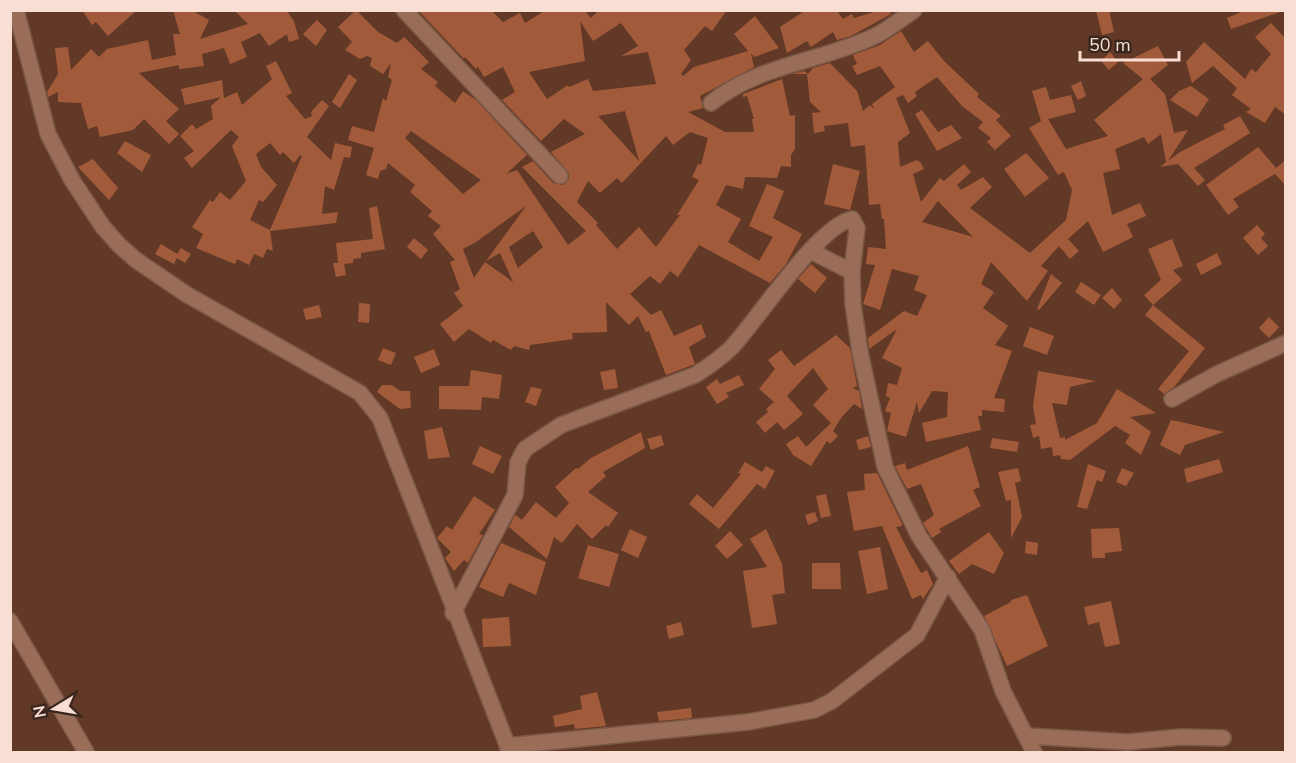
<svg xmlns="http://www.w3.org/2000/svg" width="1296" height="763" font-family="'Nunito Sans',sans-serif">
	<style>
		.building { fill: #a25b3a; fill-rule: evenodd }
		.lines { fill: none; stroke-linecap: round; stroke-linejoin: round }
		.minor-casing { stroke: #7b5848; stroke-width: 18 }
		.minor { stroke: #9a6d59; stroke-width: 15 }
	</style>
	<rect width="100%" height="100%" fill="#623926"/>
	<!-- building -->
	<path class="building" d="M82 10H137L108 36 96 22 92 25Z
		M173 10H191L209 20 200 39 248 24 234 10H286L294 21 299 39 289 42 287 34 269 46 260 33 241 42 247 57 230 64 224 48 202 54 204 66 179 69V65L139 73 179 109 166 121 179 134 169 144 144 119 133 130 100 137 97 126 88 129 81 103 58 102V92L48 97 47 92 58 74 55 48 68 47 71 70 91 49 99 57 107 49 148 40 152 60 176 55 173 34H180Z
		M356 10 378 32 397 43 404 37 429 62 421 69 438 82 435 86 455 103 463 91 476 100 527 155 506 174 517 170 568 245 586 231 522 167 533 161 553 183 563 185 569 179V173L551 152 585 134 564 119 541 141 502 100 515 92 503 67 484 77 478 67 476 69 465 57 464 59 418 10H491L503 22 520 13 525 23 546 10H584L591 18 599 10H727L712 31 705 26 684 50 691 60 681 74 683 76 694 67 748 51 734 34 755 16 779 48 754 57 751 53 754 67 700 96 703 108 688 112 725 132H754L752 119H754L747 96 743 97V94L782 79 790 116 795 115V149L791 155V167L781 166 777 178 745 177 743 189 726 185 716 205 741 219 728 242 759 261 773 237 749 226 767 184 784 191 773 218 802 234 786 264 770 283 699 245 678 277 670 271 660 284 650 276 630 294 651 315 661 310 674 336 701 324 706 337 689 347 695 364 666 375 649 331 646 332 638 316 629 325 606 302 607 332 572 333 573 339 530 345 529 350 514 346 511 350 493 340 491 343 469 329 454 342 440 324 463 306 454 293 460 289 450 262 455 260 433 234 441 226 428 216 432 211 410 192 415 185 388 163 386 169 380 171 378 179 366 175 374 148 348 140 352 126 374 132 383 98 386 101 392 80 388 77 391 63 383 74 370 66 372 58 367 56 360 59 345 50 352 42 338 27ZM580 21 593 41 621 23 638 46 621 56 648 52 656 84 593 91 588 79 569 87 568 85 547 99 529 72 585 61ZM625 111 639 161 598 116ZM411 131 481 180 463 194 405 138ZM690 132 708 138 701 165 698 164 692 177 699 180 677 215H680L656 247 639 227 617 249 596 225 598 223 577 202 588 181 600 193 617 178 622 183 666 136 673 145ZM526 206 486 261 500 253 513 282 485 262 474 278 463 249 476 242ZM533 231 543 247 518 268 509 247Z
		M806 10H836L843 19 852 14 854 18 881 10H889L891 14 851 36 837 40 833 32 811 47 807 41 787 53 780 27Z
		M1096 10H1109L1114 32 1102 35Z
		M1246 10H1280V12L1231 29 1227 18Z
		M317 20 327 30 316 46 303 34Z
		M1271 23 1286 39V115L1275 107 1265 123 1246 112 1251 109 1232 95 1237 88 1213 66 1192 83 1186 62 1204 42 1245 79 1251 69 1256 72 1271 54 1255 37Z
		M901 31 914 52 928 41 944 61 979 94 977 97 1001 116 996 120 1011 136 995 150 987 142 991 138 978 128 983 122 962 106 937 77 915 92 917 96 908 103 903 95 896 98 910 133 898 142 900 167 917 160 921 163 924 169 913 174 921 202 940 178 944 181 964 164 971 172 957 185 961 190 983 177 992 187 970 208 1030 253 1066 220 1072 190 1064 172 1058 175 1029 128 1041 121 1032 91 1046 87 1050 100 1071 95 1076 112 1048 119 1066 149 1108 136 1094 120 1143 79 1123 63 1158 46 1168 65 1150 79 1165 94 1174 133 1188 130 1168 161 1180 152 1225 129 1223 125 1240 116 1250 133 1194 168 1205 180 1198 186 1178 164 1160 167 1166 162 1161 134 1148 144 1144 137 1115 149 1120 169 1103 173 1112 215 1140 203 1146 216 1127 224 1133 237 1103 252 1088 221 1068 239 1079 251 1070 259 1059 246 1041 266 1048 271 1027 301 991 262 981 284 994 292 983 308 1008 326 995 345 1012 351 994 398 1005 399 1004 412 982 410V416H978L981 430 926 442 922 423 947 417 948 392 932 391 919 413 917 402 906 437 887 431 891 413 885 411 890 398 886 396 888 383 897 385 902 368 882 358 897 329 869 349 868 338 904 311 917 316 927 295 914 290 919 276 892 269 880 310 863 304 875 265 866 264 868 247 886 249 884 219H882L880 204 869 205 865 145 851 147 848 123 824 126 825 131 814 133 812 113 821 112 810 102 807 74H792L804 71 808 74 813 68 830 63 857 91 863 111 870 105 874 109 872 104 895 87 880 66 857 75 852 66 857 64 853 55 880 45ZM938 201 973 237 922 222Z
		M1110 52 1118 62 1109 70 1101 61Z
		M276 61 292 93 286 96 305 119 312 116 311 112 322 100 329 106 307 137 331 160 335 143 352 147 350 158 344 157 334 190 325 186 322 214 338 212 336 223 270 231 273 251 267 249 263 258 254 254 249 265 237 259 235 264 196 248 203 234 192 227 210 200 213 202 220 192 230 200 246 181 232 146 239 137 231 130 192 168 184 158 194 151 180 136 192 124 196 129 213 119 211 106 221 97 185 105 181 89 222 80 224 98 237 92 242 105 272 79 266 66ZM270 143 280 155 283 152 294 163 300 155 302 156 270 230 250 220 259 200 263 202 277 185 261 167 256 154Z
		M349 74 357 80 340 108 332 102Z
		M1081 81 1086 96 1078 100 1071 86Z
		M1191 86 1209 99 1197 117 1170 100 1179 91Z
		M922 110 938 132 951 125 962 138 937 151 915 114Z
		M125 141 151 155 142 172 117 153Z
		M1258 147 1276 168 1286 160V186L1275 174 1233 199 1239 207 1228 215 1206 185Z
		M1026 153 1049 178 1025 197 1004 169Z
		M93 159 118 188 109 200 78 167Z
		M833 164 860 171 850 210 824 204Z
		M377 206 385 249 361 253V258L353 259V263L344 264 346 275 336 277 333 263H338L336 243 373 239 369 208Z
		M1257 225 1265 234 1261 238 1268 246 1258 255 1243 238Z
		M414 238 428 250 421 259 407 247Z
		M1172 239 1183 266 1173 270 1182 280 1153 305 1144 295 1161 280 1148 249Z
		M161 244 177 254 181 248 191 254 185 263 177 258 174 264 155 254Z
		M1217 253 1222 264 1201 275 1196 264Z
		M811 264 827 278 815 293 798 279Z
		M1051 274 1062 283 1039 310 1037 309Z
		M1081 282 1101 295 1094 305 1075 292Z
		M1112 288 1122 300 1114 309 1102 298Z
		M359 303 370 304 369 323 358 322Z
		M319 305 322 317 306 320 303 309Z
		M1153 305 1205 348 1174 387 1164 394 1158 389 1189 351 1145 315Z
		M1269 317 1279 327 1269 338 1259 328Z
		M1030 327 1054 336 1047 355 1023 346Z
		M836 335 850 348 857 386 853 388 859 391 862 409 854 404 841 418 833 431 838 436 830 444 827 441 811 466 793 455 786 444 798 436 806 447 831 423 813 405 828 389 813 368 787 396 803 414 784 430 777 422 765 433 756 422 768 412 766 409 774 402 759 389 775 369 768 360 781 350 794 366Z
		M383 348 396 353 391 365 378 360Z
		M434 349 440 365 421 373 414 357Z
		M615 369 618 388 604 390 600 372Z
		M471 370 502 375 499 399 482 397 481 410 439 409V386H469Z
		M1038 371 1096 381 1070 387 1067 405 1052 403 1060 438 1065 437V440L1097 423 1117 389 1156 413 1130 417 1151 432 1141 455 1125 443 1130 435 1115 426 1070 460 1061 459 1060 455 1053 456 1052 447 1041 449 1039 436 1033 438 1030 425 1036 424 1033 406Z
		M739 375 744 385 726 393 729 397 717 404 706 387 717 379 720 384Z
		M382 385H392L400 391H410L411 408 400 409 377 392Z
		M531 387 542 389 536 406 525 402Z
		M1171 420 1181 422 1224 432 1185 445 1180 455 1160 445Z
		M442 427 450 457 428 459 424 431Z
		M641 432 645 448 603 472 606 476 588 492 618 513 608 527 606 525 592 539 577 524 562 543 554 537 547 559 509 527 515 515 522 520 536 502 556 518 569 503 555 487 576 468 578 469 591 458Z
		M661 435 664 445 651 450 647 439Z
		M868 436 871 447 859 450 856 440Z
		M992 438 1019 442 1017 452 990 448Z
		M480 446 502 456 493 474 472 464Z
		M968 446 980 487 973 490 981 506 939 529 941 532 932 538 923 523 934 515 921 484 907 489 895 466 905 463 907 470Z
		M1219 459 1223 472 1187 483 1184 469Z
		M745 462 762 472 766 466 775 471 765 489 757 484 719 529 689 504 697 494 713 508 741 474 738 473Z
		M1088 464 1106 471 1102 482 1097 480 1087 509 1077 507Z
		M1018 468 1021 481 1015 483 1022 517 1011 538V500L1006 501 998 472Z
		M1122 468 1134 473 1126 486 1116 482Z
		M877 473 902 524V526L896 527 910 554 921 573 927 570 933 584 923 599 921 595 912 599 882 526 854 531 847 492 865 490 864 474Z
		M826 494 831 516 821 518 816 496Z
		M474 496 495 510 479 534 483 535 468 563 464 560 454 571 445 558 451 552 437 538 447 526 452 530Z
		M815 512 818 521 808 525 805 515Z
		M1119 528 1122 551 1105 553V558H1092L1091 529Z
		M630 529 647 537 638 558 621 550Z
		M766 529 782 564 785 593 772 595 777 624 752 628 743 571 767 567 750 539Z
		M730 531 743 545 727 559 715 546Z
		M989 532 1004 553 994 574 972 564 959 574 949 561Z
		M1026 541 1038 543 1037 555 1025 553Z
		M501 543 546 562 536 595 509 583 503 597 479 587Z
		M588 545 619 554 609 587 578 578Z
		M880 547 888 589 867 594 858 551Z
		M812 563H840L841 589H812Z
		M1027 595 1048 646 1007 666 984 616 1011 602V600Z
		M1111 601 1120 644 1105 647 1099 622 1088 625 1084 607Z
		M509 617 511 646 483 647 482 619Z
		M681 622 684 635 669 639 666 626Z
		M597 692 606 726 575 729 574 724 555 727 553 716 582 709 580 696Z
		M691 708 692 718 659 721 657 712Z"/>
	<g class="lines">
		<!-- minor casing -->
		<g class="minor-casing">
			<path id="minor" d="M16 10 48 134 72 180 103 227 119 245 136 260 186 294 360 393 380 418 510 752
				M404 10 560 176
				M711 103C759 64 821 62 875 36 889 29 901 19 914 10
				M811 251 852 272
				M1172 399 1217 374 1286 343
				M453 613 515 495 518 462 525 449 561 425 695 375C708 367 721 358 732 347 758 319 818 226 852 219L857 228 852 272 853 304 860 352 885 467 919 536 982 630 1003 691 1034 752
				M10 621 86 752
				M1027 736 1128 742 1181 737 1223 738
				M507 746 748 722 814 710 832 701 917 635 948 577"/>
		</g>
		<!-- minor -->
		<use href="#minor" class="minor"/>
	</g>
	<!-- border -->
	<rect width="1296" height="763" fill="none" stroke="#f9ded3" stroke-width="24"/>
	<!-- north arrow -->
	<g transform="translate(54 709) rotate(259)" stroke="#39261e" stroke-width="4.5" paint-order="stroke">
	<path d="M0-4.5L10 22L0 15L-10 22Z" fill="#f9ded3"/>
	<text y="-9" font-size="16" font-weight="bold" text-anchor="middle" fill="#f9ded3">N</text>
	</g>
	<!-- scale -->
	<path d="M1080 51v9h99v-9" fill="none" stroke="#f9ded3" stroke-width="3"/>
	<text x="1089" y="51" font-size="18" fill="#f9ded3" stroke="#39261e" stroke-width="4.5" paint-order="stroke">50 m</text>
</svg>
